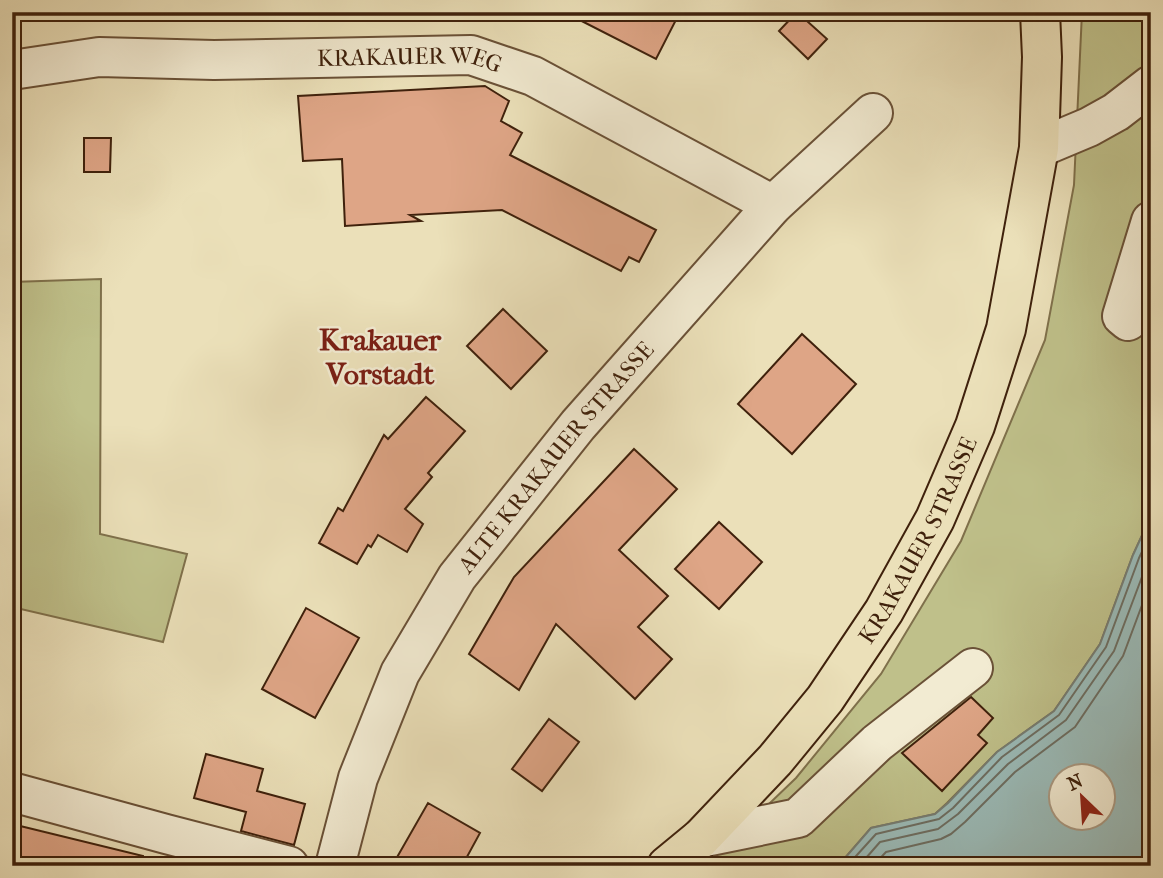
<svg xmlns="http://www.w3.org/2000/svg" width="1163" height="878" font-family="'IM FELL French Canon',serif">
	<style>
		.green { fill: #bfc08a; stroke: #7f704b; stroke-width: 2 }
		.water { fill: #9bbbb8; stroke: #767d73; stroke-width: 2; fill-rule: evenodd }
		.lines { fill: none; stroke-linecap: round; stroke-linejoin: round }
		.shore { stroke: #6d6e62; stroke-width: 2 }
		.building { fill: #dea586; stroke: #3f210c; stroke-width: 2 }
		.minor-casing { stroke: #6a5137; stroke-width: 42 }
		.major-casing { stroke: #3f210c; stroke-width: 42 }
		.minor { stroke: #f2ebd2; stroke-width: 38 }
		.major { stroke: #ebe0b9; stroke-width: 38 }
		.labels { text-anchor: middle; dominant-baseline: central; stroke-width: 5; stroke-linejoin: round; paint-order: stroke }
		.street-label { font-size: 23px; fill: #3f210c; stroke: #f2ebd2 }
		.district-label { font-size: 30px; font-weight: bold; fill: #7a1f14; stroke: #f2ebd2 }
	</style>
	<rect width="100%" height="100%" fill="#ebe0b9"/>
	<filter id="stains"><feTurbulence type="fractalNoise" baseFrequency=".00286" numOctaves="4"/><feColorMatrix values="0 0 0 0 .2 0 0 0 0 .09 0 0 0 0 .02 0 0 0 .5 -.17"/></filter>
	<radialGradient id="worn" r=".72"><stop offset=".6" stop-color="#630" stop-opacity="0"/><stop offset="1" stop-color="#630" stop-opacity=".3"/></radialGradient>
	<!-- green -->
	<path class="green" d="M1082 12H1151V516L1133 555 1100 644 1054 711 997 752 947 803 935 814 871 828 838 866H704L796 778 881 674 961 541 1045 340 1074 185Z
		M101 279 100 534 187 554 163 642 12 607V282Z"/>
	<!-- water -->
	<path class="water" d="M1151 516V866H838L871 828 935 814 948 803 997 752 1054 711 1100 644 1133 555ZM1062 776H1104V818H1062Z"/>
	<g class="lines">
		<!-- shore -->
		<path class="shore" d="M847 866 876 834 939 819 953 808 1002 757 1059 715 1106 647 1139 558 1151 533
			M859 866 880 842 938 829 958 814 1008 764 1066 720 1114 651 1151 553
			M873 866 886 852 941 839 951 834 965 822 1015 772 1075 727 1123 656 1151 581"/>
	</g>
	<!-- building -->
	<path class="building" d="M564 12H680L656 59Z
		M797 12 827 39 808 59 779 31Z
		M485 86 509 101 501 121 522 133 510 155 656 230 639 262 629 257 621 271 502 210 410 215 421 221 345 226 342 159 303 161 298 96Z
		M84 138H111L110 172H84Z
		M503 309 547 351 511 389 467 346Z
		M802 334 856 384 792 454 738 404Z
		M426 397 465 431 428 473 432 477 405 509 423 524 407 552 378 535 371 547 368 545 357 564 319 543 338 508 343 511 384 435 388 439Z
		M634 449 677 489 619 550 668 596 638 627 672 659 635 699 556 624 519 690 469 654 514 577Z
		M719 522 762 562 719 609 675 569Z
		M306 608 359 638 315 718 262 689Z
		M971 697 993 718 978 735 987 743 942 791 902 753Z
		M549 719 579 742 542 791 512 769Z
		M206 754 263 769 257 791 305 804 294 845 241 831 246 812 194 798Z
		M428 803 480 833 462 866H392Z
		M12 824 143 856 142 866H12Z"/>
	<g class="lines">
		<!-- minor casing -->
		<g class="minor-casing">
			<g id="minor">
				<path id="s1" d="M12 70 99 57 214 60 471 55 533 76 773 205"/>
				<path d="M1039 148 1089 127 1116 112 1151 85"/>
				<path d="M1128 321 1122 316 1151 221"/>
				<path d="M12 792 166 834 289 866"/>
				<path d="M701 838 798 818 877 743 973 668"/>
				<path id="s2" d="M335 866 358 778 400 673 457 577 578 425 773 205 873 113"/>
			</g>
		</g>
		<!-- major casing -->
		<g class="major-casing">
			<g id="major">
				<path id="s3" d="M667 866 701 838 775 760 825 699 884 611 935 519 975 426 1006 329 1039 148 1042 57 1040 12"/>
			</g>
		</g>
		<!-- minor -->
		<use href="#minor" class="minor"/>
		<!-- major -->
		<use href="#major" class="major"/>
	</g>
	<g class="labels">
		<!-- street labels -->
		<g class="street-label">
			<text stroke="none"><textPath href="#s1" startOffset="399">KRAKAUER WEG</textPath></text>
			<text stroke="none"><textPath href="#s2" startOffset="471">ALTE KRAKAUER STRASSE</textPath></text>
			<text stroke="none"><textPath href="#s3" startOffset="415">KRAKAUER STRASSE</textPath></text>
		</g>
		<!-- district labels -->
		<g class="district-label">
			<text x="380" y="340">Krakauer<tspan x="380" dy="34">Vorstadt</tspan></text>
		</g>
	</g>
	<!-- margin -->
	<rect width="1163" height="878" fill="none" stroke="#ebe0b9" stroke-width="42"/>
	<rect x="14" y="14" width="1135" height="850" fill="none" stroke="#3f210c" stroke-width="3.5"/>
	<rect x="21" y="21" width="1121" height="836" fill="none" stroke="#3f210c" stroke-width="2"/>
	<!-- north arrow -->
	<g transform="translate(1082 797) rotate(335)"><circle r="33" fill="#f2ebd2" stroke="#aa9a83" stroke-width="2"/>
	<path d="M0-5L12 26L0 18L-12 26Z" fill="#8f2418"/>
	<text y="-10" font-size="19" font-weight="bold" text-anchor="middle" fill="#3f210c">N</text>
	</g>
	<rect width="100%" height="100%" filter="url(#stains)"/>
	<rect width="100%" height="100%" fill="url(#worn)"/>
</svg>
